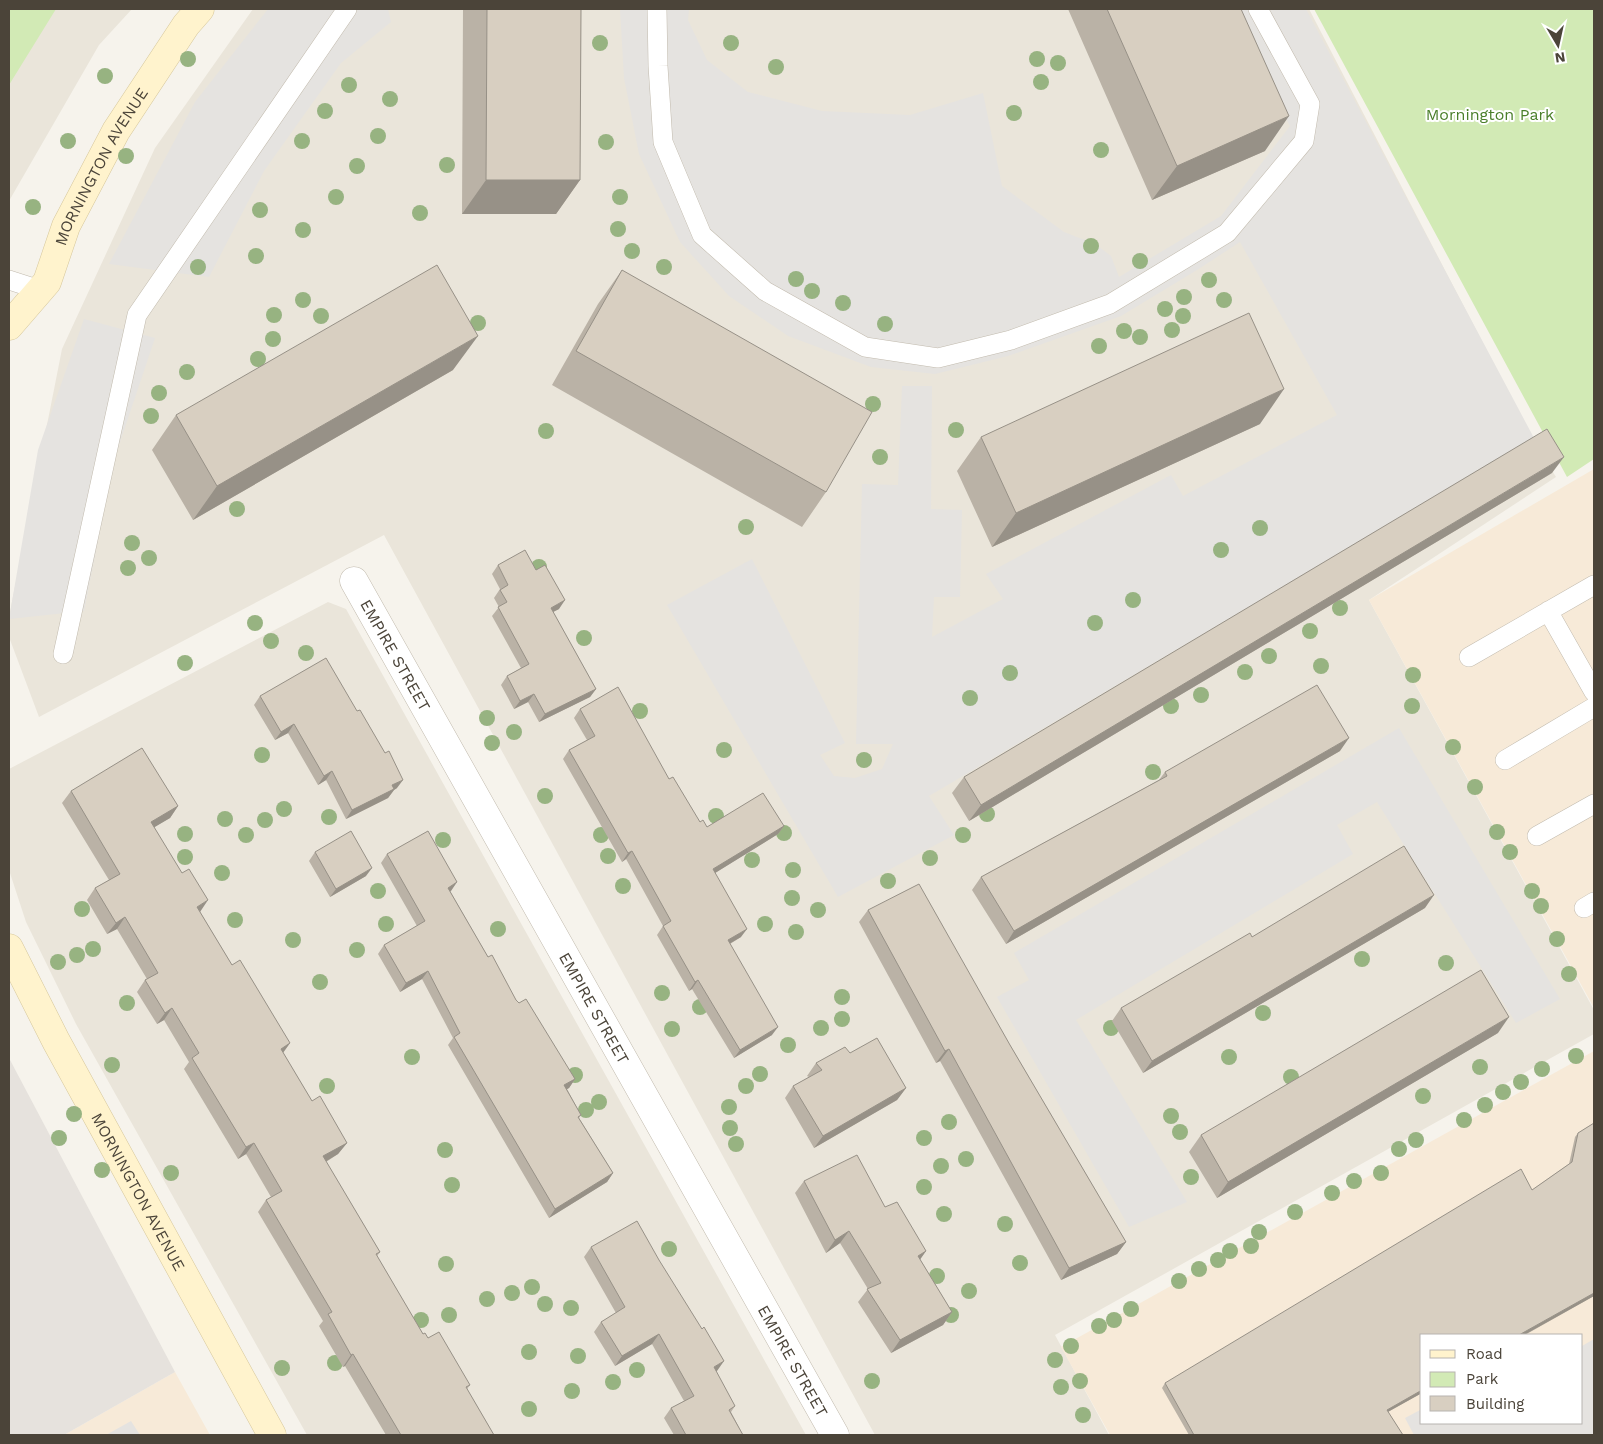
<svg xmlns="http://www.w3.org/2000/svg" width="1603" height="1444" font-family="'Work Sans',sans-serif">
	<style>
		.residential { fill: #eae5da }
		.commercial { fill: #f7ead8; fill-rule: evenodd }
		.industrial { fill: #e6e2dd }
		.green { fill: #d2eab5 }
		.parking { fill: #e5e3e0 }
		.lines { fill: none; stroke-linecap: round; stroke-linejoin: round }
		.lane-casing { stroke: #c2bbae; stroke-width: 20 }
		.street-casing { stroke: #c2bbae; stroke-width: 29 }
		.secondary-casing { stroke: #d6c79b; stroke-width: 29 }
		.lane { stroke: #fff; stroke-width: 19 }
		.street { stroke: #fff; stroke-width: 28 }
		.secondary { stroke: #fff3cd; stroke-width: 28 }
		.tree { fill: #97b381 }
		.wall { fill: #bab2a6 }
		.shaded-wall { fill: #979187 }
		.building { fill: #d8cfc1; stroke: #979187 }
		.labels { text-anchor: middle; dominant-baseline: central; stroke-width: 4; stroke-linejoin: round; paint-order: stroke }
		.park-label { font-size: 16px; fill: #4a7f2a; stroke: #fff }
		.street-label { font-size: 16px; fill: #4b4439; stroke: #fff }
	</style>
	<rect width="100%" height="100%" fill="#f6f3ec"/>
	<!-- residential -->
	<path class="residential" d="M9 9H132L99 45 9 201Z
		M253 9H1309L1536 445 1556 477 1369 600 1594 1010V1034L1055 1335 1109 1435H875L384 535 39 717 9 637V617L62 349 155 148Z
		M328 602 346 609 806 1435H307L76 1024 26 922 9 870V769Z"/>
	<!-- commercial -->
	<path class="commercial" d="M1594 469V1008L1369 600Z
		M1594 1051V1435H1110L1061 1347ZM1422 1335H1582V1423H1422Z
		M175 1372 210 1435H64Z"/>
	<!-- industrial -->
	<path class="industrial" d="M9 1058 175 1372 64 1435H9Z"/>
	<!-- green -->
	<path class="green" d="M9 9H56L9 85Z
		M1314 9H1594V459L1567 477Z"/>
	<!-- parking -->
	<path class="parking" d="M268 9H388L391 22 341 63 264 171 209 277 109 264 195 102Z
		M620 9H689L688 20 707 60 748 92 822 111 910 115 983 93 1002 186 1064 232 1095 244 1111 256 1119 277 1221 216 1290 126 1227 9H1306L1534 438 929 796 954 835 838 897 667 605 752 559 845 743 820 755 834 776 855 778 882 769 893 744H856L862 484 898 485 902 386H932L931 509 962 510 960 597H934L932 637 1003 599 986 574 1171 475 1183 496 1337 415 1240 242 1197 270 1121 316 1008 356 935 374 871 367 788 336 729 296 680 242 639 154 624 78Z
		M84 319 155 338 114 460 84 611 9 619 38 450Z
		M1399 728 1560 999 1516 1023 1377 802 1337 825 1353 854 1076 1020 1187 1202 1129 1227 997 997 1029 980 1014 953Z
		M1594 1339V1435H1414L1405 1418 1422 1409V1423H1582V1346Z
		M131 1421 140 1435H106Z"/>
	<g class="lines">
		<!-- lane casing -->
		<g class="lane-casing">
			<path id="lane" d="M657 9 658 66 663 142 702 235 765 291 865 347 938 358 1011 340 1110 304 1227 233 1304 141 1310 104 1258 9
				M9 280 40 290
				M1548 611 1594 692
				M63 654 137 315 347 9
				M1469 657 1594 585
				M1505 760 1594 707
				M1537 836 1594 804
				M1584 908 1594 902"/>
		</g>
		<!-- street casing -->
		<g class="street-casing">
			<g id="street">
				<path id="s1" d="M354 581 835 1435"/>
			</g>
		</g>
		<!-- secondary casing -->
		<g class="secondary-casing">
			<g id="secondary">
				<path id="s2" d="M9 326 47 282 66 226 116 131 186 25 200 9"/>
				<path id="s3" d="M9 948 56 1041 272 1435"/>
			</g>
		</g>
		<!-- lane -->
		<use href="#lane" class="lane"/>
		<!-- street -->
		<use href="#street" class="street"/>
		<!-- secondary -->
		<use href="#secondary" class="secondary"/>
	</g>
	<!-- trees -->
	<g class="tree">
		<circle cx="600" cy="43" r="8"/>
		<circle cx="731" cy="43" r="8"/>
		<circle cx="188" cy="59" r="8"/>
		<circle cx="1037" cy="59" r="8"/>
		<circle cx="1058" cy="63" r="8"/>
		<circle cx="776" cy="67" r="8"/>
		<circle cx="105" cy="76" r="8"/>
		<circle cx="1041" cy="82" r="8"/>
		<circle cx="349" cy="85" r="8"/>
		<circle cx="390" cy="99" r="8"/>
		<circle cx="325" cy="111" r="8"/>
		<circle cx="1014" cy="113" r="8"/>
		<circle cx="378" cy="136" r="8"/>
		<circle cx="68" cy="141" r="8"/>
		<circle cx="302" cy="141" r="8"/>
		<circle cx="606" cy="142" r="8"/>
		<circle cx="1101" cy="150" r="8"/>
		<circle cx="126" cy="156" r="8"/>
		<circle cx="447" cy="165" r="8"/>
		<circle cx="357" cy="166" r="8"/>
		<circle cx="336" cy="197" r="8"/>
		<circle cx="620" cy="197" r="8"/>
		<circle cx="33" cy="207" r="8"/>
		<circle cx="260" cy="210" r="8"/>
		<circle cx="420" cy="213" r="8"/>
		<circle cx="618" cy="229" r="8"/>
		<circle cx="303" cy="230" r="8"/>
		<circle cx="1091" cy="246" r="8"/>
		<circle cx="632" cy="251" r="8"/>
		<circle cx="256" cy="256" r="8"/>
		<circle cx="1140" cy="261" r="8"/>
		<circle cx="198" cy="267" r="8"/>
		<circle cx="664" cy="267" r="8"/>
		<circle cx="796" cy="279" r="8"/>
		<circle cx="1209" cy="280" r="8"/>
		<circle cx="812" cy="291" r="8"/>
		<circle cx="1184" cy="297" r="8"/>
		<circle cx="303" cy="300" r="8"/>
		<circle cx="1224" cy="300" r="8"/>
		<circle cx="843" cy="303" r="8"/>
		<circle cx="1165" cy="309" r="8"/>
		<circle cx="274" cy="315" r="8"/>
		<circle cx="321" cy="316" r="8"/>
		<circle cx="1183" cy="316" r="8"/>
		<circle cx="478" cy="323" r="8"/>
		<circle cx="885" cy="324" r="8"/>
		<circle cx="1172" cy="330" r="8"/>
		<circle cx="1124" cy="331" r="8"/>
		<circle cx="1140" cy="337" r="8"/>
		<circle cx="273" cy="339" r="8"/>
		<circle cx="1099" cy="346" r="8"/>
		<circle cx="258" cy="359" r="8"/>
		<circle cx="187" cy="372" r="8"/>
		<circle cx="159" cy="393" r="8"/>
		<circle cx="873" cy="404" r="8"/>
		<circle cx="151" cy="416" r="8"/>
		<circle cx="956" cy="430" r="8"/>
		<circle cx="546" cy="431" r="8"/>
		<circle cx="880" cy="457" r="8"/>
		<circle cx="237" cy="509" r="8"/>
		<circle cx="746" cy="527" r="8"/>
		<circle cx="1260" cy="528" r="8"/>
		<circle cx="132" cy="543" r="8"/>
		<circle cx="1221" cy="550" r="8"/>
		<circle cx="149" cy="558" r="8"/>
		<circle cx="539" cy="567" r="8"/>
		<circle cx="128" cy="568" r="8"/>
		<circle cx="1133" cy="600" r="8"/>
		<circle cx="1340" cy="608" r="8"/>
		<circle cx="255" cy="623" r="8"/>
		<circle cx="1095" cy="623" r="8"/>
		<circle cx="1310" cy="631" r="8"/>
		<circle cx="584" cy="638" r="8"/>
		<circle cx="271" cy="641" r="8"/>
		<circle cx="306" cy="653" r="8"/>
		<circle cx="1269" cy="656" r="8"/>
		<circle cx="185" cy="663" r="8"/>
		<circle cx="1321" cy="666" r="8"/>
		<circle cx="1245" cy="672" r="8"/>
		<circle cx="1010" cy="673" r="8"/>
		<circle cx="1413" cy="675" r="8"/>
		<circle cx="1201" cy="695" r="8"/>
		<circle cx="970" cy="698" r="8"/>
		<circle cx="1171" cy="706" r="8"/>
		<circle cx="1412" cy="706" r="8"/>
		<circle cx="640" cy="711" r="8"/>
		<circle cx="487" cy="718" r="8"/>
		<circle cx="514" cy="732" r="8"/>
		<circle cx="492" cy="743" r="8"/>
		<circle cx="1453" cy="747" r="8"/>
		<circle cx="724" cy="750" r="8"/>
		<circle cx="262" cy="755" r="8"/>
		<circle cx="864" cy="760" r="8"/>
		<circle cx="1153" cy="772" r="8"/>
		<circle cx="1475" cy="787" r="8"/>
		<circle cx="545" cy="796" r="8"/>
		<circle cx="284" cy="809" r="8"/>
		<circle cx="987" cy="814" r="8"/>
		<circle cx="716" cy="816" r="8"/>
		<circle cx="329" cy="817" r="8"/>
		<circle cx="225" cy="819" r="8"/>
		<circle cx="265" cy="820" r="8"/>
		<circle cx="1497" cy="832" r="8"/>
		<circle cx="784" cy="833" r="8"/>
		<circle cx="185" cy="834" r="8"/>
		<circle cx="246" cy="835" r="8"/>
		<circle cx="601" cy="835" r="8"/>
		<circle cx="963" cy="835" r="8"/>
		<circle cx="443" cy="840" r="8"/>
		<circle cx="1510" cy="852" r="8"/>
		<circle cx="608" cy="856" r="8"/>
		<circle cx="185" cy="857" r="8"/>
		<circle cx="930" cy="858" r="8"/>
		<circle cx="752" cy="860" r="8"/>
		<circle cx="793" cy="870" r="8"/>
		<circle cx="222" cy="873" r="8"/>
		<circle cx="888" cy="881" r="8"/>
		<circle cx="623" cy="886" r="8"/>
		<circle cx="378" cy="891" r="8"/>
		<circle cx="1532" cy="891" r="8"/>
		<circle cx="792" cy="898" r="8"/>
		<circle cx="1541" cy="906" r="8"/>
		<circle cx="82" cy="909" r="8"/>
		<circle cx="818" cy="910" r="8"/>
		<circle cx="235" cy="920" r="8"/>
		<circle cx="386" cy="924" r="8"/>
		<circle cx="765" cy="924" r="8"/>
		<circle cx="498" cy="929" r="8"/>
		<circle cx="796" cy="932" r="8"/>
		<circle cx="1557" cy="939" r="8"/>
		<circle cx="293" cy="940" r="8"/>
		<circle cx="93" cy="949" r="8"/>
		<circle cx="357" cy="950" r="8"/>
		<circle cx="77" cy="955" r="8"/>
		<circle cx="1362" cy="959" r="8"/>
		<circle cx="58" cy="962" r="8"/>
		<circle cx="1446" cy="963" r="8"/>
		<circle cx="1569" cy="974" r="8"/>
		<circle cx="320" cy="982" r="8"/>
		<circle cx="662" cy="993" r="8"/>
		<circle cx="842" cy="997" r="8"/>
		<circle cx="127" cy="1003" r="8"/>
		<circle cx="700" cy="1007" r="8"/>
		<circle cx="1263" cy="1013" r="8"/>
		<circle cx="842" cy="1019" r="8"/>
		<circle cx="821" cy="1028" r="8"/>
		<circle cx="1111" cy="1028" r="8"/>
		<circle cx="672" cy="1029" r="8"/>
		<circle cx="788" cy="1045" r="8"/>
		<circle cx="1576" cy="1056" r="8"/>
		<circle cx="412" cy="1057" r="8"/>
		<circle cx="1229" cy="1057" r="8"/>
		<circle cx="112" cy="1065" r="8"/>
		<circle cx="1480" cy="1067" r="8"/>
		<circle cx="1542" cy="1069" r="8"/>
		<circle cx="760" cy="1074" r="8"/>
		<circle cx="575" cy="1075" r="8"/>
		<circle cx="1291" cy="1077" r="8"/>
		<circle cx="1521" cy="1082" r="8"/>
		<circle cx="327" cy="1086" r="8"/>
		<circle cx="746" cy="1086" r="8"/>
		<circle cx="1503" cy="1092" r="8"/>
		<circle cx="1423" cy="1096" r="8"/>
		<circle cx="599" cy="1102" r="8"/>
		<circle cx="1485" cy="1105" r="8"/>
		<circle cx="729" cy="1107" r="8"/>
		<circle cx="586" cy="1110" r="8"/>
		<circle cx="74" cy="1114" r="8"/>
		<circle cx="1171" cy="1116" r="8"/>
		<circle cx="1464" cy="1120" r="8"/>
		<circle cx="949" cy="1122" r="8"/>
		<circle cx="730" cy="1128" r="8"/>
		<circle cx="1180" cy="1132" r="8"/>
		<circle cx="59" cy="1138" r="8"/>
		<circle cx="924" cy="1138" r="8"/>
		<circle cx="1416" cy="1140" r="8"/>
		<circle cx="736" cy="1144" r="8"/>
		<circle cx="1399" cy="1149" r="8"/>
		<circle cx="445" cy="1150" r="8"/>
		<circle cx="966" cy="1159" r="8"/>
		<circle cx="941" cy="1166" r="8"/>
		<circle cx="102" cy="1170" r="8"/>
		<circle cx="171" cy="1173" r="8"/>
		<circle cx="1381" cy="1173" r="8"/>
		<circle cx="1191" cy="1177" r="8"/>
		<circle cx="1354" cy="1181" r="8"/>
		<circle cx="452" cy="1185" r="8"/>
		<circle cx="924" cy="1187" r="8"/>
		<circle cx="1332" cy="1193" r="8"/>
		<circle cx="1295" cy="1212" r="8"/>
		<circle cx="944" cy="1214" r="8"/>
		<circle cx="1005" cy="1224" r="8"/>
		<circle cx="1259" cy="1232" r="8"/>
		<circle cx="1251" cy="1246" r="8"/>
		<circle cx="669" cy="1249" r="8"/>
		<circle cx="1230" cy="1251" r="8"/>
		<circle cx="1218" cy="1260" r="8"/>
		<circle cx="1020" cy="1263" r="8"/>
		<circle cx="446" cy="1264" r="8"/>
		<circle cx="1199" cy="1269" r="8"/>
		<circle cx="937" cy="1276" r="8"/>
		<circle cx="1179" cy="1281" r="8"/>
		<circle cx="532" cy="1287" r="8"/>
		<circle cx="969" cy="1291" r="8"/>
		<circle cx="512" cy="1293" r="8"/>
		<circle cx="487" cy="1299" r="8"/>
		<circle cx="545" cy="1304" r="8"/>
		<circle cx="571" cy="1308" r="8"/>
		<circle cx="1131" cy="1309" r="8"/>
		<circle cx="449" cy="1315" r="8"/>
		<circle cx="951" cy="1315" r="8"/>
		<circle cx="421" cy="1320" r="8"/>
		<circle cx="1114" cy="1320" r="8"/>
		<circle cx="1099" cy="1326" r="8"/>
		<circle cx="1071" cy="1346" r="8"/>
		<circle cx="529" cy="1352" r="8"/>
		<circle cx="578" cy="1356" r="8"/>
		<circle cx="1055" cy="1360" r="8"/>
		<circle cx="335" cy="1363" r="8"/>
		<circle cx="282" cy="1368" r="8"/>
		<circle cx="637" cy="1370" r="8"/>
		<circle cx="872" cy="1381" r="8"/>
		<circle cx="1080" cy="1381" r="8"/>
		<circle cx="613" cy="1382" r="8"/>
		<circle cx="1061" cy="1387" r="8"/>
		<circle cx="572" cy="1391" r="8"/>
		<circle cx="529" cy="1409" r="8"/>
		<circle cx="1083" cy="1415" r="8"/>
	</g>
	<!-- wall -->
	<path class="wall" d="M463 9H581L580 180 556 214H462Z
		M1068 9H1241L1265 151 1152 200Z
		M622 270 826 492 802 527 552 385 598 304Z
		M453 370 193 520 152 450 176 415Z
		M1260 424 992 547 957 471 981 437Z
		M1552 473 969 821 952 793 964 777Z
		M498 565 536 570 559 609 553 612 596 689 590 697 539 722 528 702 514 709 501 685 507 676 521 668 492 616 499 607 494 598 500 589 492 574Z
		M260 696 397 788 394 790 388 798 346 819 326 780 318 785 288 733 275 740 254 705Z
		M580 709 669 779 700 822 707 827 784 826 778 834 715 873 741 937 730 944 772 1035 734 1058 692 989 689 991 657 935 663 926 626 859 622 862 563 759 569 750 587 740 574 718Z
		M1340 751 1006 944 972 890 981 877 1159 780 1165 772Z
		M71 791 178 806 170 818 154 827 200 912 232 965 290 1043 283 1053 312 1101 347 1143 338 1154 326 1162 380 1252 377 1256 423 1334 428 1338 470 1385 467 1389 494 1435H386L345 1366 343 1367 319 1326 323 1321 258 1212 266 1200 271 1197 246 1154 238 1159 184 1069 189 1062 164 1020 157 1024 137 992 145 980 147 979 117 929 107 934 87 900 95 888 109 880 62 803Z
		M315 852 366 876 330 897 309 861Z
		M387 854 457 882 450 891 488 957 516 1000 575 1079 569 1088 567 1089 581 1115 579 1118 613 1173 607 1182 549 1218 448 1045 453 1038 422 979 400 992 378 954 384 945 417 926 381 863Z
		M1425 908 1143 1073 1112 1021 1121 1008Z
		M868 910 1010 1045 1126 1242 1117 1254 1061 1280 940 1061 936 1063 859 922Z
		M1498 1033 1217 1198 1189 1152 1201 1135Z
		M850 1053 906 1088 897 1100 814 1148 785 1098 793 1086 809 1077 807 1076 816 1063Z
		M1594 1123V1296L1388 1412 1403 1435H1189L1162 1388 1165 1383 1532 1190 1569 1164 1575 1137 1578 1133Z
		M804 1181 885 1207 926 1251 920 1259 952 1312 943 1325 891 1353 858 1302 868 1289 840 1243 826 1253 795 1193Z
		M591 1247 716 1372 735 1406 731 1412 743 1435H674L664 1418 671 1408 684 1401 652 1344 615 1366 594 1332 601 1322 616 1313 584 1257Z"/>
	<!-- shaded-wall -->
	<path class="shaded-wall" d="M1289 116 1265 151 1152 200 1177 166Z
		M486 180H580L556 214H462Z
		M478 336 453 370 193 520 217 486Z
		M1284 389 1260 424 992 547 1016 513Z
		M1564 457 1552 473 969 821 981 805Z
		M565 600 559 609 545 616 551 608Z
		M596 689 590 697 539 722 545 714Z
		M534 694 528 702 514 709 520 701Z
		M294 724 288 733 275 740 281 732Z
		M1349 738 1340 751 1006 944 1014 931Z
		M332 771 326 780 318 785 324 776Z
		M403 780 397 788 394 790 388 798 346 819 352 810 392 785Z
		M178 806 170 818 143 834 151 822Z
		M784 826 778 834 707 878 713 869Z
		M632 851 626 859 622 862 628 853Z
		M372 868 366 876 330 897 336 889Z
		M457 882 451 891 442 896 448 888Z
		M1434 895 1425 908 1143 1073 1152 1061Z
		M208 900 200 912 189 919 197 907Z
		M125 917 117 929 107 934 116 923Z
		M747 929 741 937 722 948 728 940Z
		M428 971 422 979 400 992 406 983Z
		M698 980 692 989 689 991 695 982Z
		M172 1008 164 1020 157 1024 165 1013Z
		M1509 1017 1498 1033 1217 1198 1228 1182Z
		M778 1027 772 1035 734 1058 740 1050Z
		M290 1043 282 1054 281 1049Z
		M949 1049 940 1061 936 1063 945 1051Z
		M575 1079 569 1088 558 1094 564 1085Z
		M906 1088 897 1100 814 1148 823 1136Z
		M254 1143 246 1154 238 1159 246 1147Z
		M347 1143 338 1154 315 1168 323 1156Z
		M613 1173 607 1182 549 1218 555 1209Z
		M849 1231 840 1243 826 1253 835 1240Z
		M1126 1242 1117 1254 1061 1280 1069 1268Z
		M926 1251 917 1264 918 1256Z
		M1594 1293V1296L1524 1335H1519Z
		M952 1312 943 1325 891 1353 900 1340Z
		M659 1334 652 1344 615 1366 622 1356Z
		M353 1354 345 1366 343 1367 351 1355Z
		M724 1361 717 1371 707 1377 714 1367Z
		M1422 1390V1393L1384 1414 1387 1410Z"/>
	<!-- building -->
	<path class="building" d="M487 9H581L580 180H486Z
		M1107 9H1241L1289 116 1177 166Z
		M437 265 478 336 217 486 176 415Z
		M622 270 872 412 826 492 576 351Z
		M1249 313 1284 389 1016 513 981 437Z
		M1547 429 1564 457 981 805 964 777Z
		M525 550 536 570 545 565 565 600 551 608 596 689 545 714 534 694 520 701 507 676 529 664 498 607 507 602 500 590 508 585 498 565Z
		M326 658 357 711 360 710 385 753 389 751 403 780 392 785 394 789 352 810 332 771 324 776 294 724 281 732 260 696Z
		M1317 685 1349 738 1014 931 981 877 1167 776 1165 772Z
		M618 687 669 779 673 777 700 822 703 820 707 827 763 793 784 826 713 869 747 929 728 940 778 1027 740 1050 698 980 695 982 663 926 671 921 632 851 628 853 569 750 595 736 580 709Z
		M142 748 178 806 151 822 182 873 189 869 208 900 197 907 232 965 240 960 290 1043 281 1049 312 1101 320 1096 347 1143 323 1156 380 1252 376 1254 423 1334 425 1333 428 1338 439 1332 470 1385 466 1387 494 1435H401L353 1354 351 1355 328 1314 332 1312 266 1200 282 1191 254 1143 246 1147 192 1058 199 1053 172 1008 165 1013 145 980 158 973 125 917 116 923 95 888 120 874 71 791Z
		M351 831 372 868 336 889 315 852Z
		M428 831 457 882 448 888 488 957 492 955 516 1000 519 1003 526 999 575 1079 564 1085 581 1115 578 1117 613 1173 555 1209 454 1037 460 1033 428 971 406 983 384 945 425 921 387 854Z
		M1404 846 1434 895 1152 1061 1121 1008 1250 933 1252 937Z
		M919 884 1010 1045 1126 1242 1069 1268 949 1049 945 1051 868 910Z
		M1481 970 1509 1017 1228 1182 1201 1135Z
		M877 1038 906 1088 823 1136 793 1086 822 1070 816 1063 845 1047 850 1053Z
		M1594 1123V1293L1519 1335H1422V1390L1387 1410 1403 1435H1194L1165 1383 1521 1169 1532 1190 1572 1162 1578 1133Z
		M857 1155 885 1207 897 1202 926 1251 918 1256 952 1312 900 1340 867 1289 881 1283 849 1231 835 1240 804 1181Z
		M637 1221 659 1260 702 1329 704 1327 724 1361 714 1367 735 1406 729 1410 743 1435H686L671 1408 694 1396 659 1334 622 1356 601 1322 625 1307 591 1247Z"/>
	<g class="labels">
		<!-- park labels -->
		<g class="park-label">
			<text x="1490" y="114">Mornington Park</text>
		</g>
		<!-- street labels -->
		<g class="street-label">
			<text stroke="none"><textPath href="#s2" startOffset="186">MORNINGTON AVENUE</textPath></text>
			<text stroke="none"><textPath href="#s1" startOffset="85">EMPIRE STREET</textPath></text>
			<text stroke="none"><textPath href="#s1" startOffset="490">EMPIRE STREET</textPath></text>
			<text stroke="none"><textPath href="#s3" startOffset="276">MORNINGTON AVENUE</textPath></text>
			<text stroke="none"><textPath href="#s1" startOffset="895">EMPIRE STREET</textPath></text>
		</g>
	</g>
	<!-- border -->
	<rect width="1603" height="1444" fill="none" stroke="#4b4439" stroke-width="20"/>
	<!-- legend -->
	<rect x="1420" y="1334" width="162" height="90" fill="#ffffff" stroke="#b7b4b0"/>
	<rect x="1430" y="1350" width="25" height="8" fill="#fff3cd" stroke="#b7b4b0"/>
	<text x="1466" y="1359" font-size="15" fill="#4b4439">Road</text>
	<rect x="1430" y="1372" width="25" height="15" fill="#d2eab5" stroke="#b7b4b0"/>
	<text x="1466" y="1384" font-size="15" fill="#4b4439">Park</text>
	<rect x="1430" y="1396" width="25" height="15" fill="#d8cfc1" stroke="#b7b4b0"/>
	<text x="1466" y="1409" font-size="15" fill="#4b4439">Building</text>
	<!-- north arrow -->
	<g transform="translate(1558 45) rotate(171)" stroke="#ffffff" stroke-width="4" paint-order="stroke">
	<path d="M0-4L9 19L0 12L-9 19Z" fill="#4b4439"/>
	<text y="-8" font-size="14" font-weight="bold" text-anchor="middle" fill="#4b4439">N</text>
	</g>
</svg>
